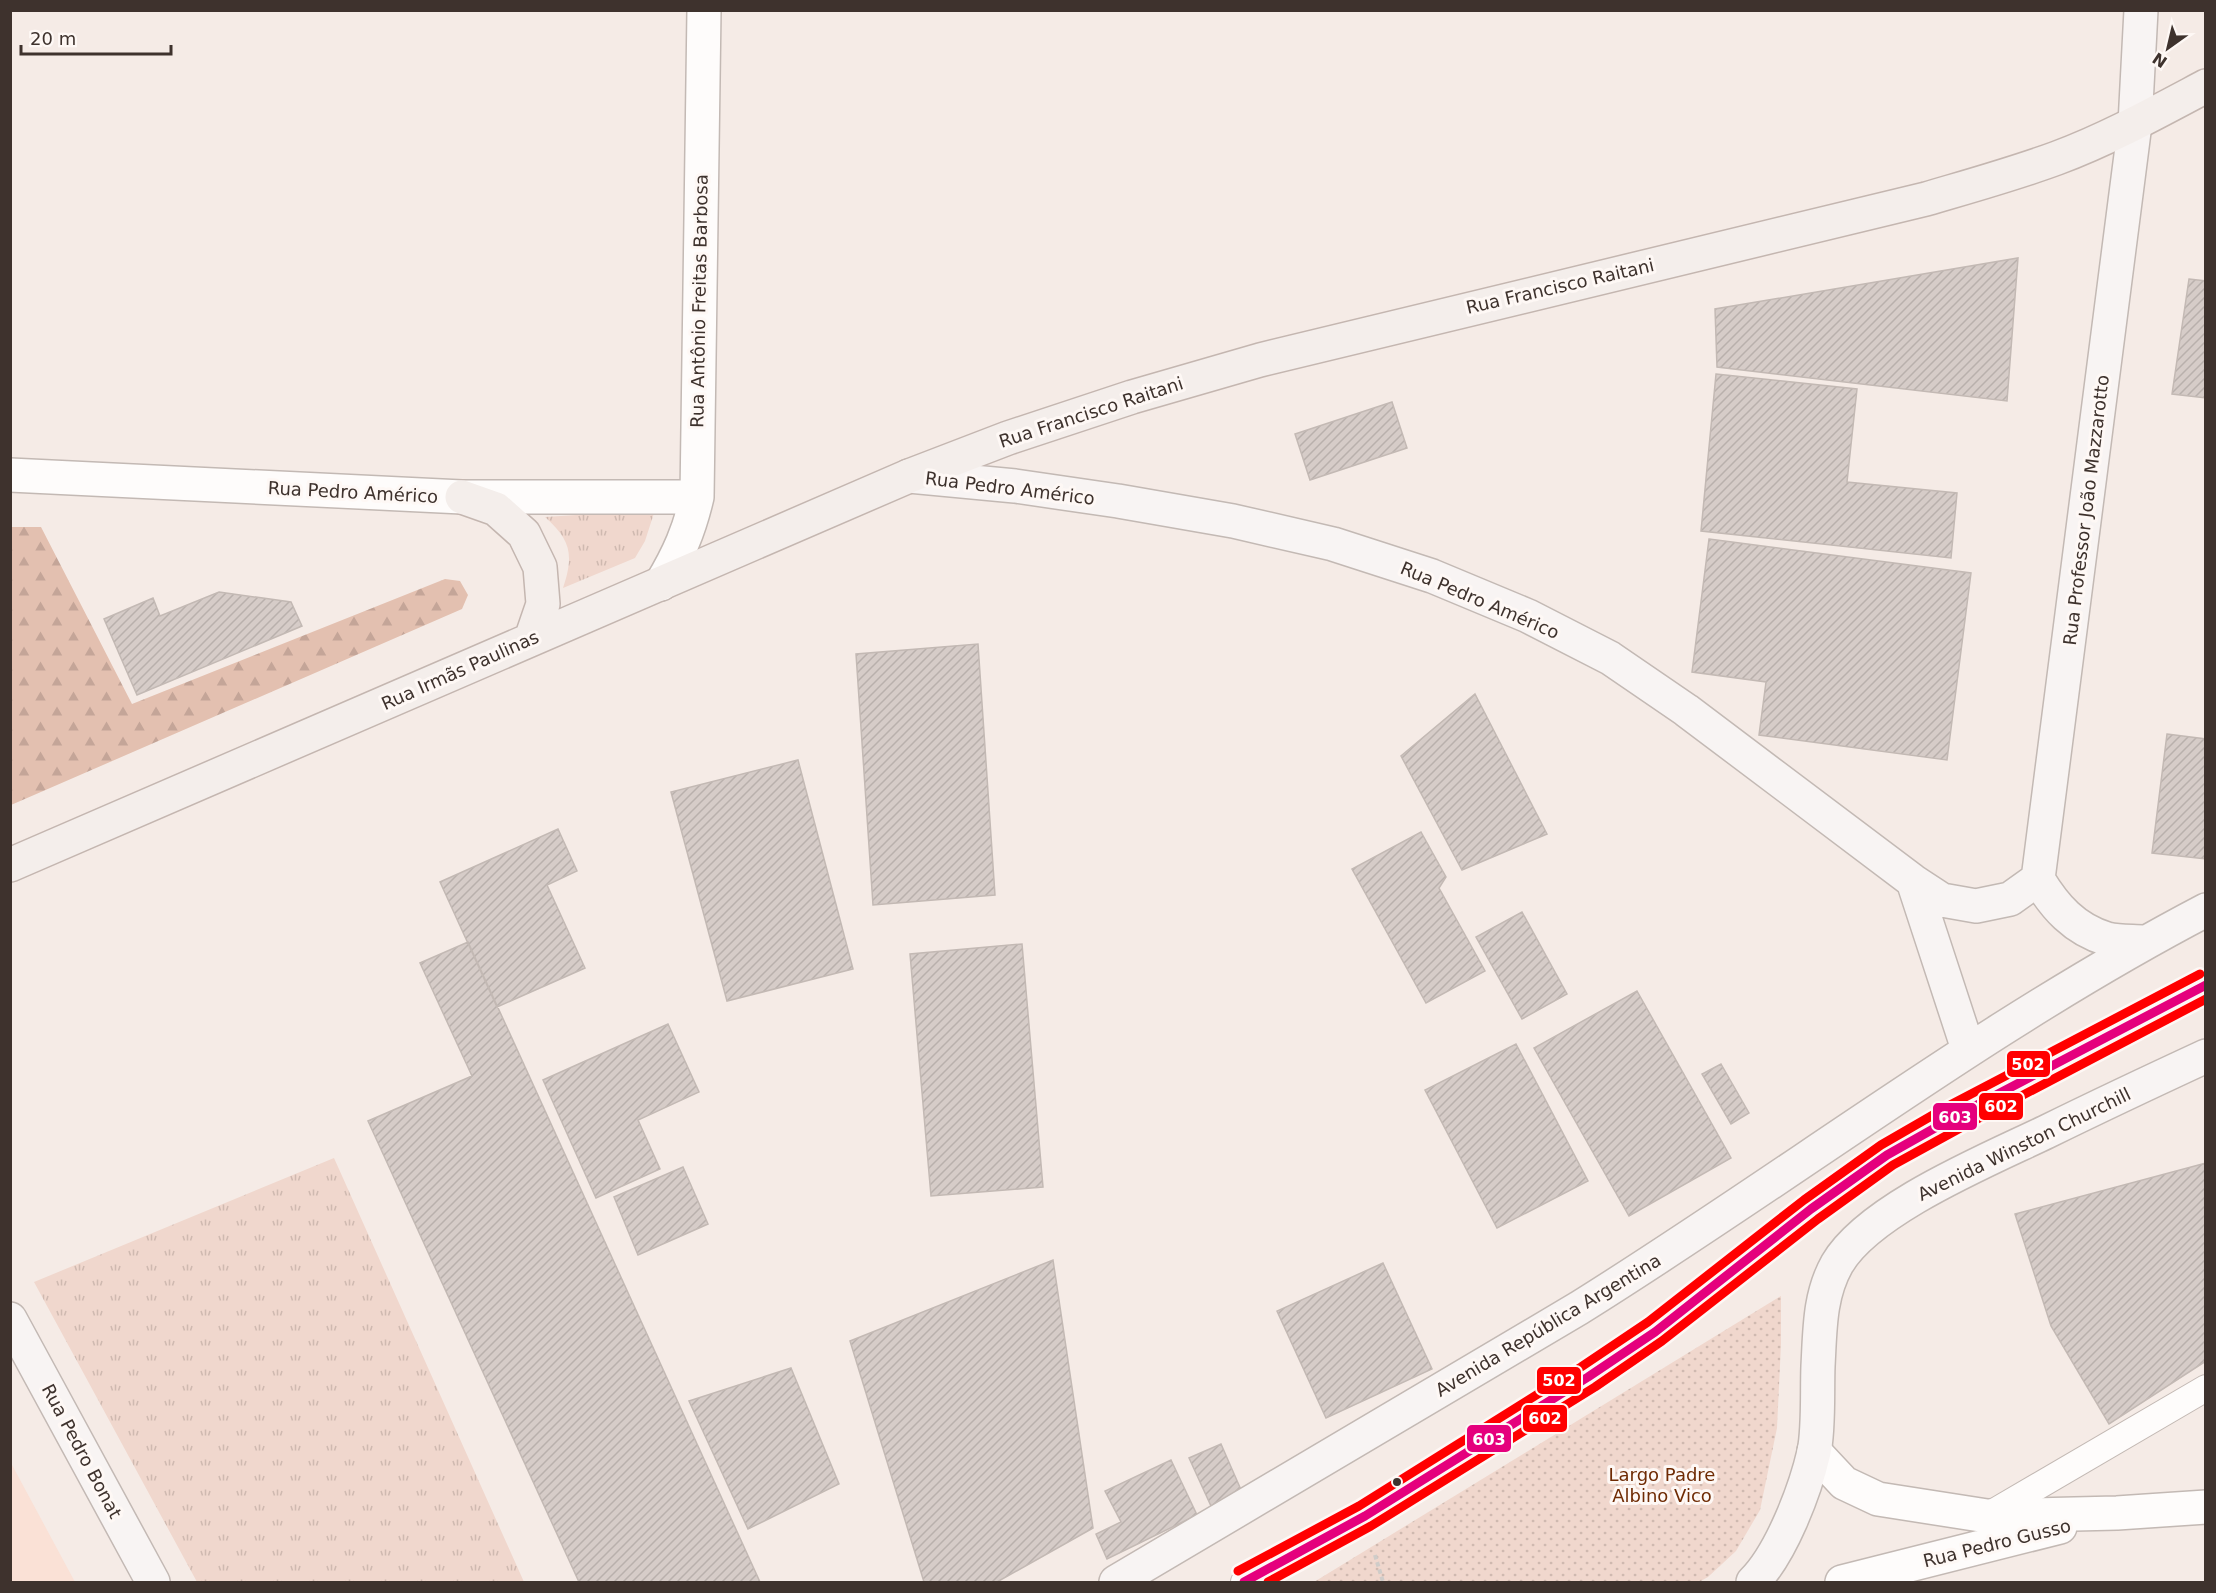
<svg xmlns="http://www.w3.org/2000/svg" width="2216" height="1593" font-family="'DejaVu Sans',sans-serif">
	<style>
		.built { fill: #fae1d6 }
		.grass { fill: url(#grass-tufts) }
		.forest { fill: url(#forest-firs) }
		.park { fill: url(#park-dots) }
		.building { fill: url(#building-hatch); stroke: #c3b9b4; stroke-width: 1.5 }
		.lines { fill: none; stroke-linecap: round; stroke-linejoin: round }
		.lane-casing { stroke: #c3b9b4; stroke-width: 28 }
		.street-casing { stroke: #c3b9b4; stroke-width: 36 }
		.secondary-casing { stroke: #c3b9b4; stroke-width: 36 }
		.primary-casing { stroke: #c4b6b0; stroke-width: 36 }
		.path { stroke: #cfccc9; stroke-width: 4; stroke-dasharray: 4.5 3; stroke-linecap: butt }
		.lane { stroke: #fefcfb; stroke-width: 26 }
		.street { stroke: #fefcfb; stroke-width: 33 }
		.secondary { stroke: #f8f4f3; stroke-width: 33 }
		.primary { stroke: #f4eeeb; stroke-width: 33 }
		.bus-1-casing { stroke: #fef8f5; stroke-width: 14 }
		.bus-2-casing { stroke: #fef8f5; stroke-width: 14 }
		.bus-3-casing { stroke: #fef8f5; stroke-width: 14 }
		.bus-1 { stroke: #e5007d; stroke-width: 9 }
		.bus-2 { stroke: #f00; stroke-width: 9 }
		.bus-3 { stroke: #f00; stroke-width: 9 }
		.bus-dot { fill: #3e322d; stroke: #fef8f5; stroke-width: 2 }
		.labels { text-anchor: middle; dominant-baseline: central; stroke-width: 6; stroke-linejoin: round; paint-order: stroke }
		.street-label { font-size: 18px; fill: #3e322d; stroke: #fef8f5 }
		.park-label { font-size: 18px; fill: #6f2b04; stroke: #fef8f5 }
		.line-badge { stroke: #fef8f5; stroke-width: 2 }
		.badge-label { font-size: 16px; text-anchor: middle; font-weight: bold; fill: #fff }
	</style>
	<defs>
		<pattern id="grass-tufts" width="24" height="20" patternUnits="userSpaceOnUse" patternTransform="scale(1.5)"><rect width="24" height="20" fill="#f0d7cd"/><path d="M3 7l-1-3M5 7V3M7 7l1-3M15 17l-1-3M17 17v-4M19 17l1-3" fill="none" stroke="#cfb9b0"/></pattern>
		<pattern id="forest-firs" width="22" height="20" patternUnits="userSpaceOnUse" patternTransform="scale(1.5)"><rect width="22" height="20" fill="#e3c0b0"/><path d="M5 1l3.5 6h-7zM16 11l3.5 6h-7z" fill="#c4a598"/></pattern>
		<pattern id="park-dots" width="8" height="8" patternUnits="userSpaceOnUse" patternTransform="scale(1.5)"><rect width="8" height="8" fill="#f0d7cd"/><path d="M2 2h.1M6 6h.1" fill="none" stroke="#cfb9b0" stroke-width="1.8" stroke-linecap="round"/></pattern>
		<pattern id="building-hatch" width="6" height="6" patternUnits="userSpaceOnUse" patternTransform="scale(1.5)"><rect width="6" height="6" fill="#d6ccc8"/><path d="M-1 1l2-2M0 6l6-6M5 7l2-2" fill="none" stroke="#b9b0ac"/></pattern>
	</defs>
	<rect width="100%" height="100%" fill="#f5ebe6"/>
	<!-- built -->
	<path class="built" d="M10 1463H11L75 1582H11Z"/>
	<!-- grass -->
	<path class="grass" d="M655 510 645 541 635 558 563 588C574 555 571 540 545 517Z
		M334 1158 524 1582H197L34 1282Z"/>
	<!-- forest -->
	<path class="forest" d="M11 527H41L132 704 445 579 460 581 468 595 462 609 11 805Z"/>
	<!-- park -->
	<path class="park" d="M1781 1296V1344L1777 1428 1760 1510 1736 1551 1708 1577 1699 1582H1314Z"/>
	<!-- building -->
	<path class="building" d="M2018 258 2007 401 1717 367 1715 309Z
		M2189 279 2206 281V398L2172 394Z
		M1716 374 1857 389 1847 482 1957 493 1951 558 1701 531Z
		M1392 402 1407 448 1310 480 1295 434Z
		M1709 539 1971 573 1947 760 1759 735 1766 682 1692 672Z
		M219 592 291 602 302 626 137 695 104 619 153 598 160 616Z
		M978 644 995 895 873 905 856 654Z
		M1475 694 1547 834 1462 870 1401 756Z
		M2167 734 2206 739V859L2152 853Z
		M798 760 853 969 727 1001 671 792Z
		M558 829 577 871 547 885 585 968 497 1007 440 882Z
		M1421 832 1446 877 1439 888 1485 971 1426 1003 1352 869Z
		M1522 912 1567 994 1522 1019 1476 937Z
		M468 942 760 1582H579L368 1121 472 1076 420 963Z
		M1022 944 1043 1187 931 1196 910 954Z
		M1637 991 1731 1158 1629 1216 1534 1048Z
		M668 1024 699 1092 638 1120 660 1169 596 1198 543 1080Z
		M1516 1044 1588 1181 1497 1228 1425 1090Z
		M1721 1064 1749 1113 1731 1124 1702 1074Z
		M2206 1163V1361L2109 1424 2051 1326 2015 1214Z
		M683 1167 708 1224 638 1255 614 1197Z
		M1053 1260 1093 1528 997 1582H924L850 1341Z
		M1383 1263 1432 1369 1326 1418 1277 1311Z
		M791 1368 839 1484 748 1529 689 1401Z
		M1221 1444 1242 1492 1211 1506 1189 1458Z
		M1171 1460 1197 1515 1107 1559 1096 1534 1121 1522 1105 1491Z"/>
	<g class="lines">
		<!-- lane casing -->
		<g class="lane-casing">
			<path id="lane" d="M1987 1516 2206 1388
				M1244 1582 1365 1516 1588 1377 1655 1332 1811 1209 1887 1155 1958 1115 2206 985"/>
		</g>
		<!-- street casing -->
		<g class="street-casing">
			<path id="street" d="M10 475 462 497H697
				M661 584C679 554 689 531 697 497L704 10
				M1814 1451 1844 1483 1878 1499 1987 1516 2117 1513 2206 1507
				M1842 1582 2060 1527"/>
		</g>
		<!-- secondary casing -->
		<g class="secondary-casing">
			<path id="secondary" d="M2141 10 2135 124 2038 879C2055 907 2074 929 2107 939 2119 942 2133 941 2145 942
				M909 476 1015 486 1118 501 1233 521 1333 544 1432 576 1528 616 1610 658 1686 710 1913 881 1942 900 1976 906 2010 899 2038 879
				M1913 881 1968 1049
				M10 1319 153 1582
				M1116 1582 1579 1308C1789 1177 1986 1025 2206 910
				M1753 1582C1781 1554 1805 1491 1814 1452 1819 1429 1817 1391 1818 1366 1820 1331 1819 1296 1837 1264 1869 1209 1988 1160 2046 1132 2099 1106 2152 1081 2206 1056"/>
		</g>
		<!-- primary casing -->
		<g class="primary-casing">
			<path id="primary" d="M462 497 496 509 524 534 540 567 543 604 531 639
				M10 865 909 476 1008 438 1132 397 1260 360 1926 199C1970 186 2014 174 2057 158 2108 139 2157 112 2206 86"/>
		</g>
		<!-- path -->
		<path class="path" d="M1375 1555 1383 1582"/>
		<!-- lane -->
		<use href="#lane" class="lane"/>
		<!-- street -->
		<use href="#street" class="street"/>
		<!-- secondary -->
		<use href="#secondary" class="secondary"/>
		<!-- primary -->
		<use href="#primary" class="primary"/>
		<!-- bus-1 casing -->
		<g class="bus-1-casing">
			<path id="bus-1" d="M1244 1582 1365 1516 1588 1377 1655 1332 1811 1209 1887 1155 1958 1115 2206 985"/>
		</g>
		<!-- bus-2 casing -->
		<g class="bus-2-casing">
			<path id="bus-2" d="M1268 1582 1371 1526 1595 1387 1662 1341 1818 1219 1893 1165 1964 1126 2206 999"/>
		</g>
		<!-- bus-3 casing -->
		<g class="bus-3-casing">
			<path id="bus-3" d="M1238 1571 1359 1506 1581 1367 1648 1322 1804 1200 1881 1145 1952 1104 2200 974"/>
		</g>
		<!-- bus-1 -->
		<use href="#bus-1" class="bus-1"/>
		<!-- bus-2 -->
		<use href="#bus-2" class="bus-2"/>
		<!-- bus-3 -->
		<use href="#bus-3" class="bus-3"/>
	</g>
	<!-- markers -->
	<circle class="bus-dot" cx="1397" cy="1482" r="5"/>
	<g class="labels">
		<!-- street labels -->
		<g class="street-label">
			<text transform="translate(1560 286) rotate(-13)">Rua Francisco Raitani</text>
			<text transform="translate(699 301) rotate(-89)">Rua Antônio Freitas Barbosa</text>
			<text transform="translate(1091 412) rotate(-18)">Rua Francisco Raitani</text>
			<text transform="translate(1010 488) rotate(7)">Rua Pedro Américo</text>
			<text transform="translate(353 492) rotate(3)">Rua Pedro Américo</text>
			<text transform="translate(2086 510) rotate(-83)">Rua Professor João Mazzarotto</text>
			<text transform="translate(1480 600) rotate(23)">Rua Pedro Américo</text>
			<text transform="translate(460 670) rotate(-24)">Rua Irmãs Paulinas</text>
			<text transform="translate(2024 1144) rotate(-26)">Avenida Winston Churchill</text>
			<text transform="translate(1548 1325) rotate(-31)">Avenida República Argentina</text>
			<text transform="translate(82 1451) rotate(62)">Rua Pedro Bonat</text>
			<text transform="translate(1997 1543) rotate(-14)">Rua Pedro Gusso</text>
		</g>
		<!-- park labels -->
		<g class="park-label">
			<text x="1662" y="1474">Largo Padre<tspan x="1662" dy="21">Albino Vico</tspan></text>
		</g>
	</g>
	<g class="line-badge">
		<rect x="2006" y="1050" width="45" height="28" rx="6" fill="#f00"/>
		<rect x="1978" y="1092" width="46" height="29" rx="6" fill="#f00"/>
		<rect x="1932" y="1102" width="46" height="29" rx="6" fill="#e5007d"/>
		<rect x="1536" y="1366" width="46" height="29" rx="6" fill="#f00"/>
		<rect x="1522" y="1404" width="46" height="29" rx="6" fill="#f00"/>
		<rect x="1466" y="1424" width="46" height="29" rx="6" fill="#e5007d"/>
	</g>
	<g class="badge-label">
		<text x="2028" y="1070">502</text>
		<text x="2001" y="1112">602</text>
		<text x="1955" y="1123">603</text>
		<text x="1559" y="1386">502</text>
		<text x="1545" y="1424">602</text>
		<text x="1489" y="1445">603</text>
	</g>
	<!-- border -->
	<rect width="2216" height="1593" fill="none" stroke="#3e322d" stroke-width="24"/>
	<!-- north arrow -->
	<g transform="translate(2168 48) rotate(214)" stroke="#fef8f5" stroke-width="4.5" paint-order="stroke">
	<path d="M0-4.5L10 22L0 15L-10 22Z" fill="#3e322d"/>
	<text y="-9" font-size="16" font-weight="bold" text-anchor="middle" fill="#3e322d">N</text>
	</g>
	<!-- scale -->
	<path d="M21 45v9h150v-9" fill="none" stroke="#3e322d" stroke-width="3"/>
	<text x="30" y="45" font-size="18" fill="#3e322d" stroke="#fef8f5" stroke-width="4.5" paint-order="stroke">20 m</text>
</svg>
